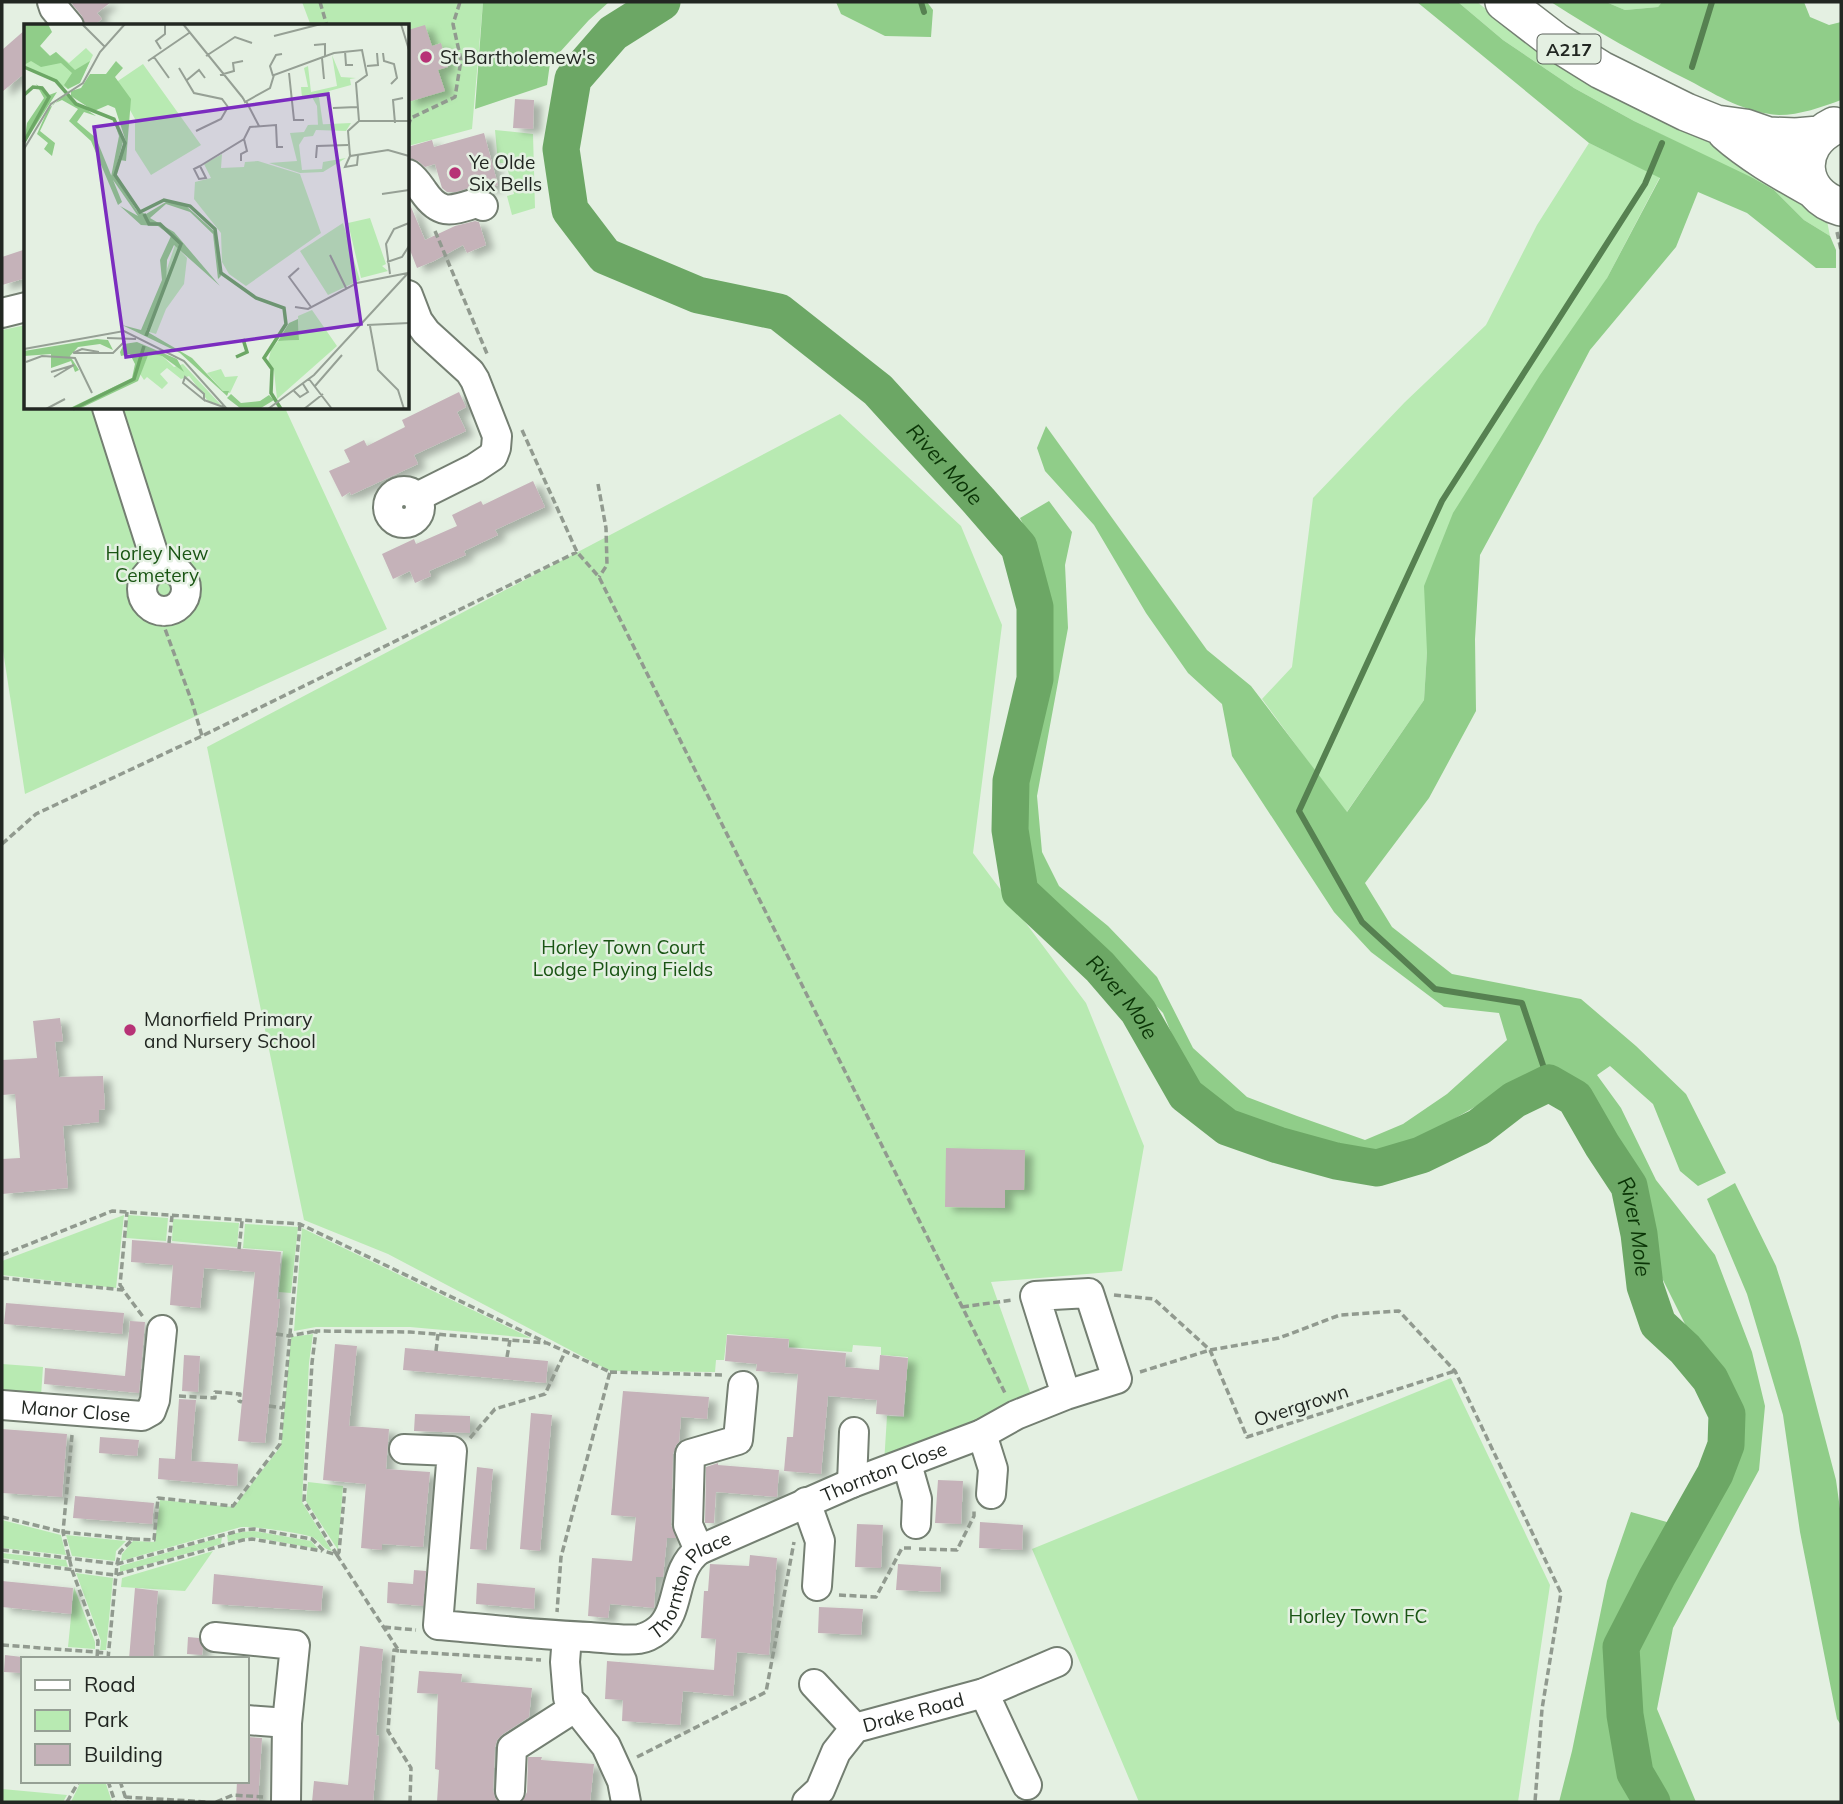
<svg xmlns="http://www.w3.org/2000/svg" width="1843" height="1804" font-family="Mulish,sans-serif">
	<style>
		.green { fill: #b8eab2 }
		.forest { fill: #90cd89 }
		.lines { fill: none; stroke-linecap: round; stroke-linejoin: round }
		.stream { stroke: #568151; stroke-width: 6 }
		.river { stroke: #6ca765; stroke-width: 37 }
		.building { fill: #c5b2b9; filter: url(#shadow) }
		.minor-casing { stroke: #747f72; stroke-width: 32 }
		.major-casing { stroke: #747f72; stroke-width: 40 }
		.path { stroke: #919a8f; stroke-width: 3.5; stroke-dasharray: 7 3.5; stroke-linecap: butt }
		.minor { stroke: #fff; stroke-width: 28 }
		.major { stroke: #fff; stroke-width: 37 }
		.poi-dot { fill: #b73276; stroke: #e4f0e2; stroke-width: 2.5 }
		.labels { text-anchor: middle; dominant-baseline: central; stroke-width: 5; stroke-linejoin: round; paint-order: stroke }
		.shield { fill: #e4f0e2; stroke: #5c635c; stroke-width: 2 }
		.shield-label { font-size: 18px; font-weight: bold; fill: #222722 }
		.poi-label { font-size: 19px; fill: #222722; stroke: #e4f0e2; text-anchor: start }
		.park-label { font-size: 19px; fill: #1a5514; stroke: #e4f0e2 }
		.street-label { font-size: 19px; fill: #222722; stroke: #e4f0e2 }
		.water-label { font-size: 21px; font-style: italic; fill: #0a3406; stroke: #e4f0e2 }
		.inset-river { fill: none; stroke: #6ca765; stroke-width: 3.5 }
		.inset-road { fill: none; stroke: #96a095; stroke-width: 2 }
		.view { fill: #7b2cbf; fill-opacity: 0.15; stroke: #7b2cbf; stroke-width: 3.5 }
		.inset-edge { fill: none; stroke: #222722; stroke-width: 3.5 }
	</style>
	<defs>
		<filter id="shadow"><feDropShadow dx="8" dy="4.5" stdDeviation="3.5" flood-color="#0004"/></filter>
	</defs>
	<rect width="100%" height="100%" fill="#e4f0e2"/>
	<!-- green -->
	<path class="green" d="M302 2H483L472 129 408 146V26H311Z
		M1458 2H1477L1536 48 1609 93 1646 113 1731 149 1827 221 1830 236 1804 220 1774 190 1634 121 1574 88 1503 40Z
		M1606 2H1662L1658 7 1625 10Z
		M495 130 533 134 535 208 512 215 507 196 514 194 506 163H498Z
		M1589 143 1660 177 1607 278 1427 652 1424 700 1346 813 1262 699 1292 667 1313 498 1405 402 1486 325 1537 225Z
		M26 325V408H285L387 629 25 794 2 644V330Z
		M840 414 961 526 1002 625 973 853 1086 1003 1144 1146 1122 1271 991 1282 1034 1403 884 1464 887 1416 904 1417 908 1357 881 1355V1347L853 1345 852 1352 789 1347V1339L727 1334 724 1360H716L715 1372 610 1371 388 1254 304 1220 207 747Z
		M124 1215 116 1288 2 1275V1261Z
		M128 1215 168 1218 166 1241 126 1238Z
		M173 1219 239 1223 237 1247 172 1241Z
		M245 1224 298 1227 291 1293 279 1292 283 1251 243 1248Z
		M302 1228 531 1338 410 1327H316L294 1331Z
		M313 1334 309 1363 302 1502 332 1551C322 1549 322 1543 314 1538 306 1533 253 1526 241 1527L121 1561 122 1554 133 1541 155 1542 160 1500 234 1507 281 1446 291 1337Z
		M2 1364 43 1367 41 1396 2 1393Z
		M1451 1378 1550 1585 1518 1802H1139L1032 1549Z
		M308 1482 343 1486 338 1550 306 1501Z
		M2 1520 61 1535 66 1555 2 1548Z
		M254 1531 311 1541 318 1549 252 1537 228 1542 227 1535 242 1532Z
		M66 1535 126 1541 116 1551 115 1561 72 1556Z
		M222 1537 221 1544 120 1572V1566Z
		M213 1551 185 1591 121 1587 122 1578Z
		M2 1553 66 1560 68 1567 2 1558Z
		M76 1573 113 1578 106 1650H100L101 1641Z
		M74 1587 95 1642V1649L68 1647Z
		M81 1781H105L112 1802H71Z
		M2 1789 67 1795 63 1802H2Z"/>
	<!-- forest -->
	<path class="forest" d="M483 2H609L589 20 550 63 547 85 475 109Z
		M836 2H927L933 10 931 37 885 36 841 14Z
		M1417 2H1458L1503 40 1574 88 1634 121 1751 177 1774 190 1804 220 1830 236 1836 250V268H1816L1747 213 1698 192 1676 247 1590 350 1542 441 1480 555 1475 639 1476 711 1429 798 1365 883 1392 927 1452 974 1581 999 1636 1046 1686 1094 1726 1173 1698 1186 1680 1171 1653 1104 1610 1066 1597 1075 1621 1108 1656 1180 1715 1255 1752 1352 1765 1406 1759 1470 1673 1628 1657 1709 1696 1802H1661L1653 1789 1635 1731 1634 1658 1657 1604 1688 1538 1732 1462 1739 1414 1720 1363 1686 1326 1660 1274 1650 1211 1643 1190 1601 1113 1566 1075 1532 1079 1480 1104 1410 1144 1368 1153 1290 1134 1234 1115 1188 1073 1163 1013 1075 921 1028 878 1017 819 1030 767 1043 691 1044 595 1036 550 1020 518 1049 501 1072 532 1065 565 1068 628 1037 796 1042 852 1059 886 1108 926 1157 977 1193 1048 1247 1097 1297 1116 1365 1140 1403 1124 1447 1094 1507 1040 1499 1013 1444 1007 1371 952 1334 912 1232 756 1222 704 1188 673 1146 613 1094 525 1045 471 1037 448 1046 426 1207 650 1251 686 1347 812 1424 700 1427 652 1424 586 1453 513 1540 375 1607 278 1660 178 1589 143Z
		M1551 2H1606L1625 10 1658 7 1662 2H1804L1810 17 1829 25 1841 22V100C1822 107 1800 115 1779 115 1746 113 1718 96 1690 81 1642 57 1596 31 1551 2Z
		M1735 1183 1776 1266 1799 1339 1836 1480 1841 1516V1725L1837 1719 1800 1532 1783 1415 1747 1294 1707 1199Z
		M1631 1512 1674 1524 1632 1601 1610 1657 1620 1776 1634 1802H1559L1572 1751 1607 1581Z"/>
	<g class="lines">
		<!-- stream -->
		<path class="stream" d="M921 2 924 12
			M1692 67 1712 2
			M1549 1083 1522 1003 1435 989 1362 922 1299 811 1442 501 1645 184 1662 143"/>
		<!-- river -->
		<path class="river" id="s1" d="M662 2 613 33 573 79 561 149 570 210 605 256 698 295 779 312 878 390 979 501 1019 547 1035 607V679L1011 781 1010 830 1020 892 1100 967 1138 1011 1186 1095 1227 1127 1278 1145 1336 1161 1377 1168 1421 1155 1479 1127 1514 1100 1549 1083 1575 1098 1602 1145 1629 1186 1639 1234 1645 1286 1658 1324 1685 1349 1710 1379 1727 1414 1726 1445 1715 1474 1657 1577 1621 1647 1625 1715 1635 1773 1652 1802"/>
	</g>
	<!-- building -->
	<path class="building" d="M74 2H111L97 13 102 19 93 26H85L82 16 72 4Z
		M425 25 432 46 441 43 448 67 438 70 445 91 408 102V30Z
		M26 29V72L2 92V50Z
		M515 99 534 100 533 129 513 128Z
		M484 133 498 185 485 189 472 187 456 192H447L442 188 435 164 425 167 418 161 409 158 408 152V147L432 140 434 147Z
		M408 200 425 240 455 226 475 221 479 222 486 245 467 253 463 245 434 261 417 268 408 245Z
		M26 249V278L2 285V257Z
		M459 392 466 407 457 412 466 431 414 455 418 464 351 495 350 492 342 497 329 471 350 462 344 450 364 440 367 446 405 427 402 420Z
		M533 481 545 507 495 530 498 535 464 551 466 555 429 571 431 576 415 583 410 571 393 579 382 554 414 539 416 544 457 526 452 515 481 501 483 505Z
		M60 1018 63 1041 55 1042 59 1077 103 1076 105 1109 99 1110V1122L63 1126 68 1188 2 1194V1159L20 1158 15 1094 2 1095V1060L37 1058 33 1021Z
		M946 1148 1025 1150 1024 1190H1005V1208L945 1207Z
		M132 1240 281 1252 277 1299H280L265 1443 238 1441 255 1272 204 1268 200 1308 170 1305 173 1265 131 1262Z
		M6 1303 124 1313 122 1334 4 1324Z
		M130 1321 145 1322 139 1393 44 1384 45 1368 125 1376Z
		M727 1335 789 1339 788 1348 846 1353 845 1367 879 1370 880 1355 908 1358 903 1416 876 1414 877 1400 828 1396 821 1474 784 1471 787 1437H793L798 1374 756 1371 757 1364 725 1361Z
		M335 1344 357 1346 349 1426 389 1429 386 1469 430 1472 423 1547 382 1544V1550L361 1548 366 1484 323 1480Z
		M405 1348 548 1361 546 1383 403 1370Z
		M184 1355 200 1356 198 1392 182 1391Z
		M623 1391 709 1397 707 1419 681 1417 679 1442 676 1445 673 1454 671 1525 676 1538H667L663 1577H656L654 1608 610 1604 608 1618 588 1616 592 1558 632 1561 636 1517 611 1515Z
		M179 1399 196 1400 191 1461 238 1464 237 1486 158 1479 159 1458 175 1459Z
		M531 1413 552 1415 540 1551 520 1549Z
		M415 1414 470 1416V1433L414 1431Z
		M2 1429 67 1434 62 1497 2 1493Z
		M100 1437 139 1440 137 1456 99 1453Z
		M718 1463V1465L779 1470 777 1497 716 1492 714 1523H705L706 1467Z
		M477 1467 493 1469 486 1550 470 1549Z
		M938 1480 963 1481 961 1524 935 1523Z
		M75 1496 154 1503 152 1524 73 1518Z
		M980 1522 1023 1525 1022 1550 979 1548Z
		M857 1524 883 1525 881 1568 855 1567Z
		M750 1555 777 1558 769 1655 737 1652 733 1696 683 1691 680 1725 622 1721 623 1700 605 1699 607 1661 714 1670 716 1639 701 1638 704 1591H708L710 1564 749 1566Z
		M898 1564 941 1567 940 1592 896 1590Z
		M414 1570 426 1571 423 1606 387 1603 388 1582 413 1584Z
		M214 1574 323 1586 321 1611 212 1604Z
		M2 1581 73 1588 71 1614 2 1607Z
		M477 1583 535 1588 534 1609 476 1604Z
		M135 1588 158 1591 153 1659H129Z
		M819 1607 863 1609 861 1635 818 1633Z
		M188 1637 199 1638 203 1648 202 1655 187 1654Z
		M360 1646 383 1649 376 1735 379 1736 373 1802H312L314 1781 348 1785Z
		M5 1655 22 1657 21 1673 4 1672Z
		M419 1671 462 1674 461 1682 532 1688 529 1717 503 1734 497 1740 495 1747 493 1790 495 1798 498 1802H437L439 1770 435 1769 438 1694 417 1693Z
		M247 1737 262 1738 258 1802H236L237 1781H247Z
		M528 1757H542L541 1760 594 1764 590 1802H522L527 1792Z"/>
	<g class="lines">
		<!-- minor casing -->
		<g class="minor-casing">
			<g id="minor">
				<path d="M52 2 54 8 69 26"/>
				<path d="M408 174C415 179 418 184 423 191 440 216 451 211 476 203L483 206"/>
				<path d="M408 295 418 321 426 332 470 372 475 380 497 436 496 448 493 456 475 468 417 497"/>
				<path d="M2 313 26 307"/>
				<path d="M107 408 158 568"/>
				<circle cx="404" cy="507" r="16"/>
				<circle cx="164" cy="589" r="22"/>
				<path id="s2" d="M2 1405 142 1416 151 1411 155 1400 162 1330"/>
				<path d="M982 1434 993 1469 991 1494"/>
				<path id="s3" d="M404 1449 452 1451 438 1625C489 1629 539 1635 590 1637 605 1638 625 1641 639 1639 645 1638 653 1634 658 1630 682 1610 671 1571 699 1550L852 1483 982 1434 1016 1415 1066 1395 1035 1296 1089 1293 1117 1379 1066 1395"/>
				<path d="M907 1464 917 1499 916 1524"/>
				<path d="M852 1483 854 1432"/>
				<path d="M806 1502 820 1541 817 1586"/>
				<path d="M699 1550 688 1525 690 1454 738 1440 743 1386"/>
				<path d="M567 1636 565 1662 568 1698 606 1746 622 1781 626 1802"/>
				<path d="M215 1637 295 1645 287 1723 286 1802"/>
				<path d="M814 1684 855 1728"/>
				<path d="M984 1693 1027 1785"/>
				<path d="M247 1720 287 1723"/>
				<path d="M510 1791 512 1748 576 1707"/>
				<path id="s4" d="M807 1802 820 1790 836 1752 855 1728 984 1693 1057 1662"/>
			</g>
		</g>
		<!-- major casing -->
		<g class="major-casing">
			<path id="major" d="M1504 2 1556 42 1601 70 1686 112 1716 124 1745 128 1768 136 1796 137 1819 135
				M1834 126C1794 145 1798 195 1841 207
				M1726 132C1752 155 1783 172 1813 189"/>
		</g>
		<!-- path -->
		<path class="path" d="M320 2 327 26
			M408 126 411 118 455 97 461 60 453 24 460 2
			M435 231 488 356
			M1837 232 1841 250
			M522 430 577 552 599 577 1006 1395
			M598 484 606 528 607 565 599 577
			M158 610 192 702 202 736
			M2 844 36 814 202 736 577 552
			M169 1243 172 1216
			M239 1249 242 1221
			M2 1255 112 1211 300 1224 545 1342
			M2 1278 123 1290 144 1318
			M123 1289 120 1285 127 1212
			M1114 1295 1154 1299 1210 1350 1247 1437 1455 1371
			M962 1307 1012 1300
			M276 1334 289 1336 316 1331
			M436 1351 438 1334
			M507 1357 510 1340
			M610 1372 723 1375
			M1140 1372 1210 1350 1279 1338 1340 1315 1399 1311 1455 1371 1561 1593 1542 1709 1535 1802
			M179 1396 215 1398V1392L240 1394 239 1401 242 1402
			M269 1406 283 1408
			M72 1435 63 1532 72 1570 98 1641 97 1659
			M470 1438 495 1409 545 1394 566 1350
			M2 1517 63 1532 133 1539 120 1552 117 1564 108 1659
			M133 1539 154 1540 158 1498 233 1506 280 1444 300 1224
			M919 1549 957 1550 974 1516V1510
			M2 1550 117 1564 242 1530 254 1529 312 1539 324 1551 337 1555 399 1651 541 1660
			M337 1555 304 1501 312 1363 316 1331 410 1332 547 1343 610 1372 561 1557 557 1612
			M337 1555 339 1552 345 1488
			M2 1561 115 1575 243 1540 252 1539 322 1551
			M839 1595 876 1597 902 1548H913
			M384 1627 416 1630
			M2 1645 108 1653
			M399 1651 394 1650 388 1731 411 1768 410 1802
			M637 1757 766 1692 794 1542
			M108 1781 115 1802
			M120 1781 127 1802
			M125 1797 207 1802
			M67 1802 79 1781
			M216 1802 233 1795 263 1797"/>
		<!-- minor -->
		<use href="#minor" class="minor"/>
		<!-- major -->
		<use href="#major" class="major"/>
	</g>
	<!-- markers -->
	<g class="poi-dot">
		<circle cx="426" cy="57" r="7"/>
		<circle cx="455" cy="173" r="7"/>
		<circle cx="130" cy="1030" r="7"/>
	</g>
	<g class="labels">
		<!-- shield labels -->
		<rect class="shield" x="1537.5" y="34.5" width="63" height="29" rx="5"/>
		<g class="shield-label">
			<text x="1569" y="49">A217</text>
		</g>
		<!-- poi labels -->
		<g class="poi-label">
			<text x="440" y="57">St Bartholemew's</text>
			<text x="469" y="162">Ye Olde<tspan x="469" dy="22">Six Bells</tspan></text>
			<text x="144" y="1019">Manorfield Primary<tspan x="144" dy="22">and Nursery School</tspan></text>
		</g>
		<!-- park labels -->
		<g class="park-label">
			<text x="157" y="553">Horley New<tspan x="157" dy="22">Cemetery</tspan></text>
			<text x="623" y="947">Horley Town Court<tspan x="623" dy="22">Lodge Playing Fields</tspan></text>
			<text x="1358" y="1616">Horley Town FC</text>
		</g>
		<!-- street labels -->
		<g class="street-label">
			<text transform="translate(1301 1405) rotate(-18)">Overgrown</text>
			<text stroke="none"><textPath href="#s2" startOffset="74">Manor Close</textPath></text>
			<text stroke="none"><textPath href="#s3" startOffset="738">Thornton Close</textPath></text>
			<text stroke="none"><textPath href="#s3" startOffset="504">Thornton Place</textPath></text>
			<text stroke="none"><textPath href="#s4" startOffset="150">Drake Road</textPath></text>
		</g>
		<!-- water labels -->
		<g class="water-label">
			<text stroke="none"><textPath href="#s1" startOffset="719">River Mole</textPath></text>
			<text stroke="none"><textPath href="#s1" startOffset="1328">River Mole</textPath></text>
			<text stroke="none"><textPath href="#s1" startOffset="2021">River Mole</textPath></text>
		</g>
	</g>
	<!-- overview -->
	<g transform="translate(24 24)">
		<rect width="385" height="385" fill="#e4f0e2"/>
		<path d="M16 22 26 32 32 28 45 39 62 24 69 31 59 52 44 65 0 41ZM308 31 317 53 332 54 326 55 327 61 305 67V72L295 73 299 101H294L293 82 288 73 278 74 277 63H284L280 44 284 42 287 68 313 62ZM119 40 177 121 127 151 111 126V95L91 59ZM327 99 322 107 292 106 289 112 280 113 275 121 278 146 298 145 299 138 322 134 299 148 276 149 245 139 273 137 266 109 280 108 284 101ZM198 130 197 144 220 143 221 138 234 137 276 150 297 209 222 262 205 250 198 238 197 209 170 175 171 158 187 154 180 140ZM346 194 362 240 358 242 364 247 337 254 324 199ZM319 199 336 256 304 271 276 227ZM151 221 163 234 160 260 142 285 132 310 122 307ZM288 286 313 322 253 375 250 347 244 338 247 326 254 317 275 316 274 292ZM125 329 138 332 150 343 159 340 197 381 184 377 165 352 157 355 143 344 136 350 144 359 138 365 123 353 120 356 116 350ZM197 345 201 353 214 352 206 369 199 367 183 349Z" fill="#b8eab2"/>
		<path d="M0 0H24L28 8 16 22 26 32 32 28 51 46 66 37 56 59 44 65 40 61 48 49 37 39 17 43 7 37 0 41ZM92 37 99 44 91 53 107 75 102 137 96 136 102 118 91 84 84 81 70 87 47 72V67L57 64 66 50H82ZM12 60 25 71 33 68 0 120 3 99 20 74ZM41 71 72 92 60 88 53 98 72 114 98 178 94 181 67 117 45 97 54 85 38 76 29 80 16 107 31 119 28 132 20 125 24 119 13 110 24 85ZM89 95 99 118 90 151 113 187 122 190 142 178 160 180 190 207 197 252 194 255 189 210 166 188 142 180 126 194 150 208 196 262 150 221 143 236 142 261 122 307 168 334 199 367H205L203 372 156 329 98 301 117 306 138 256 136 236 147 212 134 202 117 201 96 182 114 192 87 153 95 112ZM274 295 275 316 254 317 265 299ZM73 315 84 316 89 326 76 320 54 323 46 332 55 346 51 348 47 337 27 344V330L0 332V327ZM113 318 153 335 160 348 138 332 125 329 114 357 55 385H44L108 354 111 340 106 330 97 332 96 328 100 320ZM207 370 217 379 236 377 245 371 250 376 237 384H216L203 374Z" fill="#90cd89"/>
		<path class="inset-river" d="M0 43 32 57 52 80 90 95 101 119 91 151 116 188 140 176 166 182 191 205 197 249 232 274 260 284 262 300 240 334 248 345 247 369 257 385M0 71 9 63 18 64 25 73 0 118M120 190 125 200H136L157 220 122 312M212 333 223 328 219 315M49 385 110 355 120 322"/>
		<path class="inset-road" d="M58 0 81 23M159 0 219 74M377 0 385 26M250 12 297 0M290 21 301 20V32M137 25 132 17 141 10V0M321 27 322 41H329M359 29 360 37 370 40 373 54 367 60M182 32 211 13 228 19M130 33 145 54M298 34 300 55M124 37 165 9M343 42 354 41 353 29M155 44 170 69 198 75 204 83M265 49 270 96H280M196 51 210 47 209 39 219 37M249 52 246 42 252 31 258 30M163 56 175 46 181 54M219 74 221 78 246 64 250 51 310 29 338 26 343 51 332 59 335 97M222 77 235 102M309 84 333 83M335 97 324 107 326 132 364 126 385 132M335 97H385M371 99 369 76 379 74M172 107 197 95 204 83M0 125 27 80 59 59 76 28 101 0M326 132 321 143 333 141 334 131M292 134 293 122 324 121M217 137V130L223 127 220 115M176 142 170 145 175 155 182 154 176 142 220 115 226 103 252 101 253 123H259M358 170 385 166M306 231 322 264M363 238 378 233 385 222M275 244 265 253 287 283M366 250 362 220 370 205 385 199M271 283 284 285 333 259 384 249M343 301 385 299M346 302 354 346 374 366 380 385M83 314 112 315M0 325 100 307 160 337 203 385M49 329H89L101 317M49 329 58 325 75 328M2 338 18 332 51 334 68 369M27 348 50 341 30 353M161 353 180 370V376L159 359ZM285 355 308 385M291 362 318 331M270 367 276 373 284 368 279 360M180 376 202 384M22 385 41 375M244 385 290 351 385 248M280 385 299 370"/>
		<path class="view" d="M304 70 337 300 102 333 70 103Z"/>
		<rect width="385" height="385" class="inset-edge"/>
	</g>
	<!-- border -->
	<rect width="1843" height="1804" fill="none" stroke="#222722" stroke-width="7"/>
	<!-- legend -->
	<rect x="21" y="1657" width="228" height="126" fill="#e4f0e2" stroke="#96a095" stroke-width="2"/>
	<rect x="35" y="1680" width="35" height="10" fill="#ffffff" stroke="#96a095" stroke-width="2"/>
	<text x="84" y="1692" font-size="21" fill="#222722">Road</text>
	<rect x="35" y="1710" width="35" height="21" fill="#b8eab2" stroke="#96a095" stroke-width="2"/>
	<text x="84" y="1727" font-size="21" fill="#222722">Park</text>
	<rect x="35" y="1744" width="35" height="21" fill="#c5b2b9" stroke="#96a095" stroke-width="2"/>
	<text x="84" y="1762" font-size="21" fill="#222722">Building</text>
</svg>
